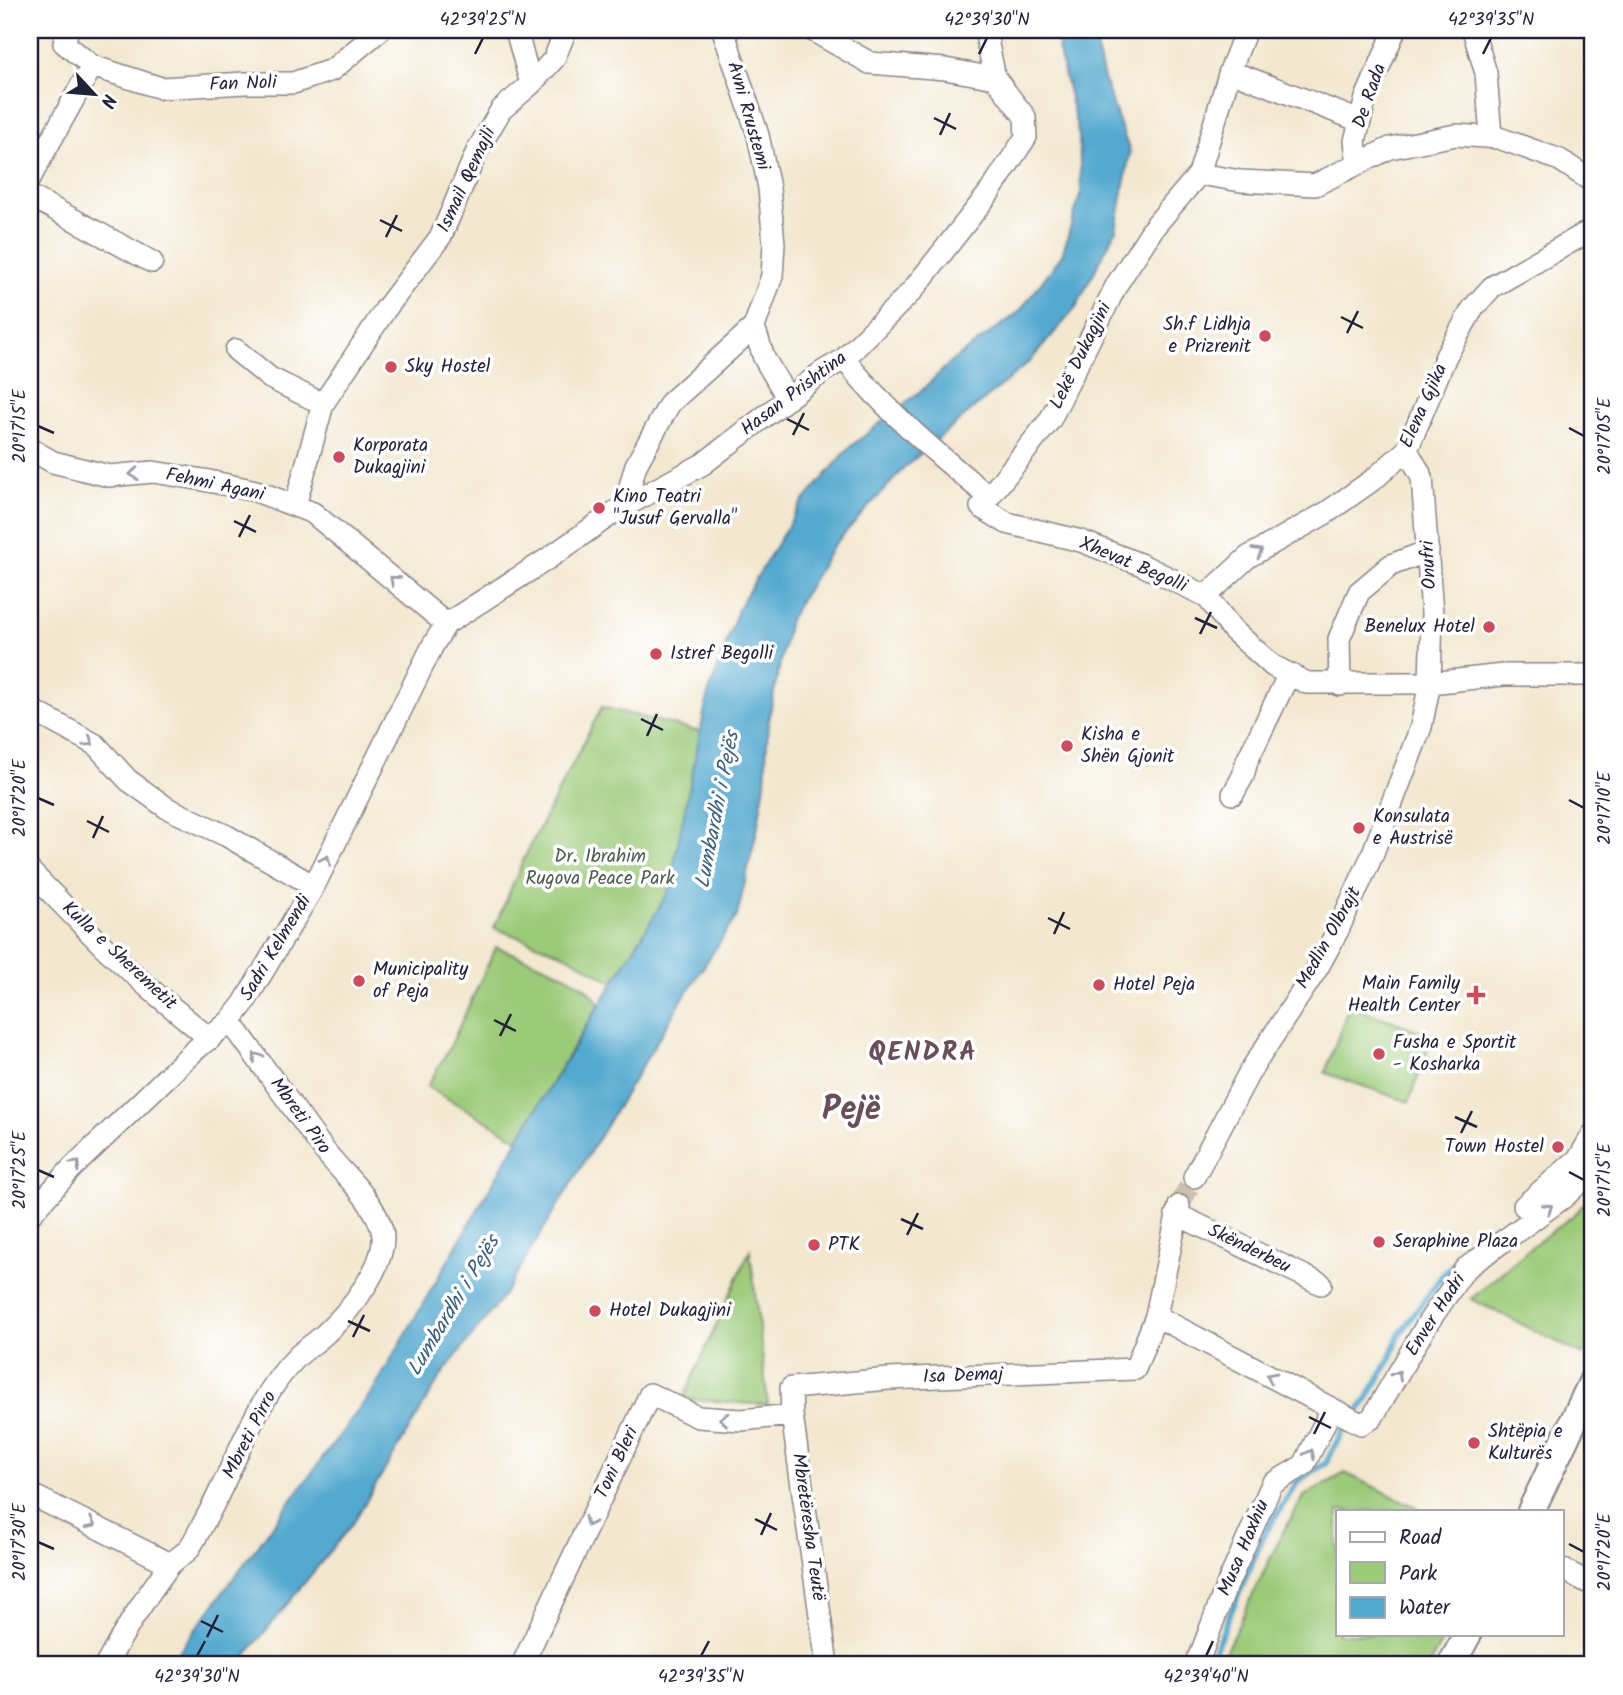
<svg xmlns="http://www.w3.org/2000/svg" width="1623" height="1695" font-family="Kalam,sans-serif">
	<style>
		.green { fill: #9bca78; stroke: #5e765a; stroke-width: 2 }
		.water { fill: #52a9cf; stroke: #3a6685; stroke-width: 2 }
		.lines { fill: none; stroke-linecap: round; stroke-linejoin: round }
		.stream { stroke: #52a9cf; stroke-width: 6 }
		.minor-tunnel { stroke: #c9c0b1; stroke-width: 21; stroke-dasharray: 21 10; stroke-linecap: butt }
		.minor-casing { stroke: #8a8485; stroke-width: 24 }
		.major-casing { stroke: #8a8485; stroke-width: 30 }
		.minor { stroke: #fff; stroke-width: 21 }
		.major { stroke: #fff; stroke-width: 26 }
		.oneway { stroke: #9c9ca7 }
		.ticks { fill: none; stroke: #22223b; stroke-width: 2.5 }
		.poi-dot { fill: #d1495b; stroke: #fff; stroke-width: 2.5 }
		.labels { text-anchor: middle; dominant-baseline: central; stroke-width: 7; stroke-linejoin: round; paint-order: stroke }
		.street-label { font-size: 19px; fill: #22223b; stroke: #fff }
		.poi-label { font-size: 19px; fill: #22223b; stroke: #fff; text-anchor: start }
		.park-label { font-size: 19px; fill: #4c5d50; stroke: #fff }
		.water-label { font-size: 21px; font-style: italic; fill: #385f7e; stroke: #fff }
		.district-label { font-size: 26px; font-weight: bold; letter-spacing: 2px; fill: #694f5a; stroke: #fff }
		.town-label { font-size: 33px; font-weight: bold; fill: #694f5a; stroke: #fff }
		.neatline { fill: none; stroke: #22223b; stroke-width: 2.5 }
		.ticks-label { font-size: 18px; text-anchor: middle; fill: #22223b }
	</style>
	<rect width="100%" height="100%" fill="#fff"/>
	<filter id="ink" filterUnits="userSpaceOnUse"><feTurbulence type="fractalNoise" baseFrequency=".0143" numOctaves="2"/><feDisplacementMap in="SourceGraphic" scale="14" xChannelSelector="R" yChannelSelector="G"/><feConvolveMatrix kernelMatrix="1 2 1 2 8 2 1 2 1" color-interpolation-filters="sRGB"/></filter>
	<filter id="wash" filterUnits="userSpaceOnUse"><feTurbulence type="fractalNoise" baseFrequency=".00686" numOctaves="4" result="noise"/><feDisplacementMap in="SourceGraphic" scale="28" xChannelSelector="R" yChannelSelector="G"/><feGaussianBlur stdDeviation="1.57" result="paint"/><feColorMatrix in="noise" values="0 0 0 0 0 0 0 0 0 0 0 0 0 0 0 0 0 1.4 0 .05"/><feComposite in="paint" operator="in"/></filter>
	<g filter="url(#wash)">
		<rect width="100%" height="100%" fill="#f3e7cf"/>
		<!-- green -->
		<path class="green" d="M602 707 701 732 669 893 613 982 566 955 494 928 527 852Z
			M496 947C527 960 583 975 599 1004L518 1139 427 1087 449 1049Z
			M1349 1006 1433 1035 1409 1102 1325 1073Z
			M1593 1194V1331L1583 1355 1471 1299 1536 1243 1575 1214Z
			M750 1250 768 1405 683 1399Z
			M1345 1473 1424 1511H1338V1634H1446L1429 1665H1219L1282 1534 1305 1495Z"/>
		<!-- water -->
		<path class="water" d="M1054 30H1092L1105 83 1130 152 1116 230 1075 309 1030 361 906 466 833 546 789 620 768 722 765 783 757 830 737 916 685 995 502 1298 443 1373 353 1523 238 1665H169L374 1389 518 1139 668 893 707 698 739 607 801 504 850 447 922 390 952 361 1019 312 1062 255 1081 192 1079 136Z"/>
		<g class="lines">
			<!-- stream -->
			<path class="stream" d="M1208 1665 1265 1533 1298 1481 1326 1463 1342 1432 1364 1404 1391 1357 1399 1335 1444 1273 1491 1228 1504 1225 1524 1212"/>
		</g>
	</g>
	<g filter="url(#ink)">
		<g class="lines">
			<!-- minor-tunnel -->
			<path class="minor-tunnel" d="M1179 1206 1194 1177"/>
			<!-- minor casing -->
			<g class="minor-casing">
				<path id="minor" d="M68 30 64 43 92 66 161 88 245 83H293L332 70 380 30
					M516 30 531 84
					M812 30 870 63 945 69 995 78
					M1473 30 1486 73 1491 137
					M1230 71 1360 121
					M1358 164 1355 141 1366 98 1395 30
					M1199 174 1241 181 1315 185 1390 148 1456 135 1499 138 1560 160 1593 182
					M30 178 92 66
					M30 196 152 262
					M754 327 764 358 788 399
					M236 350 270 378 323 404
					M844 359C886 411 937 454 989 497L1050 420 1117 284 1154 227 1199 174 1230 71 1246 30
					M30 449 53 462 109 476 153 472 204 480 256 491 313 513 446 624
					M989 497 981 507 1007 523 1081 541 1142 565 1206 596 1233 630 1273 666 1307 683H1430L1503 675H1593
					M295 506 323 404 385 310 441 236 478 149 501 110 531 84 554 59 566 30
					M624 507 636 465 670 403 754 327 772 276 774 244 769 188 758 135 723 30
					M1206 596 1248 557 1326 513 1374 479 1407 450 1446 356 1473 308 1492 287 1593 229
					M1340 685 1339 639 1359 592 1391 565 1428 551
					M30 709 96 745 128 780 167 808 227 836 314 886
					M1233 794 1243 776 1247 761 1288 676
					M30 871 103 946 150 989 210 1039
					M1194 1177 1249 1073 1318 967 1337 932 1371 858 1421 727 1430 683 1432 614 1422 477 1407 450
					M1524 1206 1579 1158 1593 1134
					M1176 1214 1321 1284
					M30 1215 72 1168 194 1051 230 1021 244 1003 314 886 433 645 446 624 549 558 616 511 703 464 822 372 844 359 912 291 989 193 1026 137 1025 117 995 78 985 30
					M1156 1316 1361 1424 1372 1418 1429 1321 1465 1269 1564 1197 1593 1170
					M30 1494 170 1564
					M1562 1569 1593 1585
					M106 1665C124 1631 145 1598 168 1567 173 1560 182 1556 188 1550 194 1542 199 1531 204 1522 234 1470 254 1399 297 1357 306 1348 317 1342 326 1333 348 1313 390 1262 382 1230 373 1198 344 1176 324 1150 292 1107 262 1064 230 1021
					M522 1665 650 1394 698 1417 741 1420 792 1415
					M827 1665 792 1415 791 1388 889 1379 1135 1369 1156 1316 1179 1206
					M1194 1665 1202 1651 1224 1592 1272 1484 1304 1465 1331 1410"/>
			</g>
			<!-- major casing -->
			<g class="major-casing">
				<path id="major" d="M1531 1511 1593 1380
					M1451 1665 1468 1634"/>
			</g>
			<!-- minor -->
			<use href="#minor" class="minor"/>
			<!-- major -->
			<use href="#major" class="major"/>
		</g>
		<!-- one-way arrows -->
		<defs><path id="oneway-chevron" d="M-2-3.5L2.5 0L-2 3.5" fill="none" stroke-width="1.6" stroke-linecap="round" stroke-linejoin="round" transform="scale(1.75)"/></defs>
		<g class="oneway">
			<use href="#oneway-chevron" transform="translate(134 474) rotate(175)"/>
			<use href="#oneway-chevron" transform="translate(1258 552) rotate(-30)"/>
			<use href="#oneway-chevron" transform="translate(394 580) rotate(-139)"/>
			<use href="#oneway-chevron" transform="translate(89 742) rotate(33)"/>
			<use href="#oneway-chevron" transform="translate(326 860) rotate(-64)"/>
			<use href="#oneway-chevron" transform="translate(257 1057) rotate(-127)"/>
			<use href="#oneway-chevron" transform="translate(76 1165) rotate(-45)"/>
			<use href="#oneway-chevron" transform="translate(1548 1208) rotate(-35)"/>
			<use href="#oneway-chevron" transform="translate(1397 1375) rotate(-59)"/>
			<use href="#oneway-chevron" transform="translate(1271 1377) rotate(-152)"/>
			<use href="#oneway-chevron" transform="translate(724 1419) rotate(-175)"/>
			<use href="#oneway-chevron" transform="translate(1310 1454) rotate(-64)"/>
			<use href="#oneway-chevron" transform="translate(589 1522) rotate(115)"/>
			<use href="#oneway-chevron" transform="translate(91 1524) rotate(27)"/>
		</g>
	</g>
	<!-- ticks -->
	<path class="ticks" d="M475 54 483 38M979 54 987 38M1483 54 1491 38M934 118 956 129M940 135 950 113M380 220 402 231M386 237 397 215M1341 317 1363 328M1347 333 1358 311M787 419 809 430M38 426 54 433M1569 428 1584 436M793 435 804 413M234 521 256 532M239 537 250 515M1195 618 1217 628M1200 634 1211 612M641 719 663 730M647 736 657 714M38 798 54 805M1569 800 1584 808M87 821 109 832M93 838 103 816M1048 918 1070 929M1054 934 1064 912M494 1020 516 1031M500 1036 511 1014M1455 1117 1477 1127M1461 1133 1472 1111M38 1170 54 1177M1569 1172 1584 1180M901 1219 923 1229M907 1235 918 1213M348 1321 370 1331M353 1337 364 1315M1309 1417 1331 1428M1314 1434 1325 1412M755 1519 777 1530M761 1535 771 1513M38 1542 54 1549M1569 1544 1584 1552M201 1621 223 1632M207 1637 218 1615M197 1656 205 1641M701 1656 709 1641M1206 1656 1213 1641"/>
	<!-- markers -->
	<g class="poi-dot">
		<circle cx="1265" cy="336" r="7"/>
		<circle cx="391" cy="367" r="7"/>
		<circle cx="339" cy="457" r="7"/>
		<circle cx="599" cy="508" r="7"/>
		<circle cx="1489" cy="627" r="7"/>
		<circle cx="656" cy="654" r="7"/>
		<circle cx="1067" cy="746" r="7"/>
		<circle cx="1359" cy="828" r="7"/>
		<circle cx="359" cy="981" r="7"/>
		<circle cx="1099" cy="985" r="7"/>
		<path d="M1472.5 984.5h7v7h7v7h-7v7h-7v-7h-7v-7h7z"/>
		<circle cx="1379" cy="1054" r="7"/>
		<circle cx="1558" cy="1147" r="7"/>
		<circle cx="1379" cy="1242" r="7"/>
		<circle cx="814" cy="1245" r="7"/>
		<circle cx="595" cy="1311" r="7"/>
		<circle cx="1474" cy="1443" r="7"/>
	</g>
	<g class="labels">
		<!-- street labels -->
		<g class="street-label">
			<text transform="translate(243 84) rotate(-2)">Fan Noli</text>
			<text transform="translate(1370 96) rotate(-71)">De Rada</text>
			<text transform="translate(748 116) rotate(74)">Avni Rrustemi</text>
			<text transform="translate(467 180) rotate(-65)">Ismail Qemajli</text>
			<text transform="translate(1081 356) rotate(-64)">Lekë Dukagjini</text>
			<text transform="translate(794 394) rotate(-37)">Hasan Prishtina</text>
			<text transform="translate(1424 406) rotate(-66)">Elena Gjika</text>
			<text transform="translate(215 485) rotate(12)">Fehmi Agani</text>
			<text transform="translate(1133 565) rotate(23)">Xhevat Begolli</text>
			<text transform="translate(1429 565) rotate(-93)">Onufri</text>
			<text transform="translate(1329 938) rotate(-61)">Medlin Olbrajt</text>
			<text transform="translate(276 948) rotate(-59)">Sadri Kelmendi</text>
			<text transform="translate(119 956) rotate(43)">Kulla e Sheremetit</text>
			<text transform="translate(300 1116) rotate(54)">Mbreti Piro</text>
			<text transform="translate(1249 1249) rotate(26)">Skënderbeu</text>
			<text transform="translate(1436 1315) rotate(-57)">Enver Hadri</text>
			<text transform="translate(963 1376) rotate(-2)">Isa Demaj</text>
			<text transform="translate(250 1435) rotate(-63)">Mbreti Pirro</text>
			<text transform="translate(617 1463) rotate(-65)">Toni Bleri</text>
			<text transform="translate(808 1527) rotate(82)">Mbretëresha Teutë</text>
			<text transform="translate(1244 1548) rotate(-67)">Musa Haxhiu</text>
		</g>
		<!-- poi labels -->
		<g class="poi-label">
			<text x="1251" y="325" text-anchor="end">Sh.f Lidhja<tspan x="1251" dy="22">e Prizrenit</tspan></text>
			<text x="405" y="367">Sky Hostel</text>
			<text x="353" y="446">Korporata<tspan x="353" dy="22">Dukagjini</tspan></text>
			<text x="613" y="497">Kino Teatri<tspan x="613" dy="22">"Jusuf Gervalla"</tspan></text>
			<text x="1475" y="627" text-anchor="end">Benelux Hotel</text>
			<text x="670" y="654">Istref Begolli</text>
			<text x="1081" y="735">Kisha e<tspan x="1081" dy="22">Shën Gjonit</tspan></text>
			<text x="1373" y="817">Konsulata<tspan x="1373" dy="22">e Austrisë</tspan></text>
			<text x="373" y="970">Municipality<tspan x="373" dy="22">of Peja</tspan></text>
			<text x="1460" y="984" text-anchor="end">Main Family<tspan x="1460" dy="22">Health Center</tspan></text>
			<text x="1113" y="985">Hotel Peja</text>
			<text x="1393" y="1043">Fusha e Sportit<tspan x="1393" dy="22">- Kosharka</tspan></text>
			<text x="1544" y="1147" text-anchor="end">Town Hostel</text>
			<text x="1393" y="1242">Seraphine Plaza</text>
			<text x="828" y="1245">PTK</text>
			<text x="609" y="1311">Hotel Dukagjini</text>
			<text x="1488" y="1432">Shtëpia e<tspan x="1488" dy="22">Kulturës</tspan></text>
		</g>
		<!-- park labels -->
		<g class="park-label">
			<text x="600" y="857">Dr. Ibrahim<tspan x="600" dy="22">Rugova Peace Park</tspan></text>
		</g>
		<!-- water labels -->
		<g class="water-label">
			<text transform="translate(718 810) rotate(-79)">Lumbardhi i Pejës</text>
			<text transform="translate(454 1306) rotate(-59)">Lumbardhi i Pejës</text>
		</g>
		<!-- district labels -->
		<g class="district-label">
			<text x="923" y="1053">QENDRA</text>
		</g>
		<!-- town labels -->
		<g class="town-label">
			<text x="851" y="1110">Pejë</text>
		</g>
	</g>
	<!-- margin -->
	<rect width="1623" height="1695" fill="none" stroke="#fff" stroke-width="77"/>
	<!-- legend -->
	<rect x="1336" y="1510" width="228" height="126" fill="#ffffff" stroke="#a7a7b1" stroke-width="2"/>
	<rect x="1350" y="1532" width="35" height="10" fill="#ffffff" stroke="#a7a7b1" stroke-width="2"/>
	<text x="1399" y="1544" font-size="21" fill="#22223b">Road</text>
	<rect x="1350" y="1562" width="35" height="21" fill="#9bca78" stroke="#a7a7b1" stroke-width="2"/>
	<text x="1399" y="1580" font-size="21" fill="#22223b">Park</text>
	<rect x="1350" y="1597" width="35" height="21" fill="#52a9cf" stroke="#a7a7b1" stroke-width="2"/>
	<text x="1399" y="1614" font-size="21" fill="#22223b">Water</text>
	<!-- north arrow -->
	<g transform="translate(94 94) rotate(116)" stroke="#ffffff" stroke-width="5" paint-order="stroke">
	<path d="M0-5L12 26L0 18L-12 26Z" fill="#22223b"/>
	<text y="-10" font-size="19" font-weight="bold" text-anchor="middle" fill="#22223b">N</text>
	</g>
	<rect x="38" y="38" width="1546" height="1618" class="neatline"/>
	<g class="ticks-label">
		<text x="483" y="25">42°39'25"N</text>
		<text x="987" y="25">42°39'30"N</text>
		<text x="1491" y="25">42°39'35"N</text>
		<text transform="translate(19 426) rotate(-90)" y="6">20°17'15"E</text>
		<text transform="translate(1604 436) rotate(-90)" y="6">20°17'05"E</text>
		<text transform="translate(19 798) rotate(-90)" y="6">20°17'20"E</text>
		<text transform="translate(1604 808) rotate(-90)" y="6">20°17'10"E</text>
		<text transform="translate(19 1170) rotate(-90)" y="6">20°17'25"E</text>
		<text transform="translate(1604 1180) rotate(-90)" y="6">20°17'15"E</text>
		<text transform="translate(19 1542) rotate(-90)" y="6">20°17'30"E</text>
		<text transform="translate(1604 1552) rotate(-90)" y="6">20°17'20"E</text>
		<text x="197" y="1682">42°39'30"N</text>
		<text x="701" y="1682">42°39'35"N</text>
		<text x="1206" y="1682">42°39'40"N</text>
	</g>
</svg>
